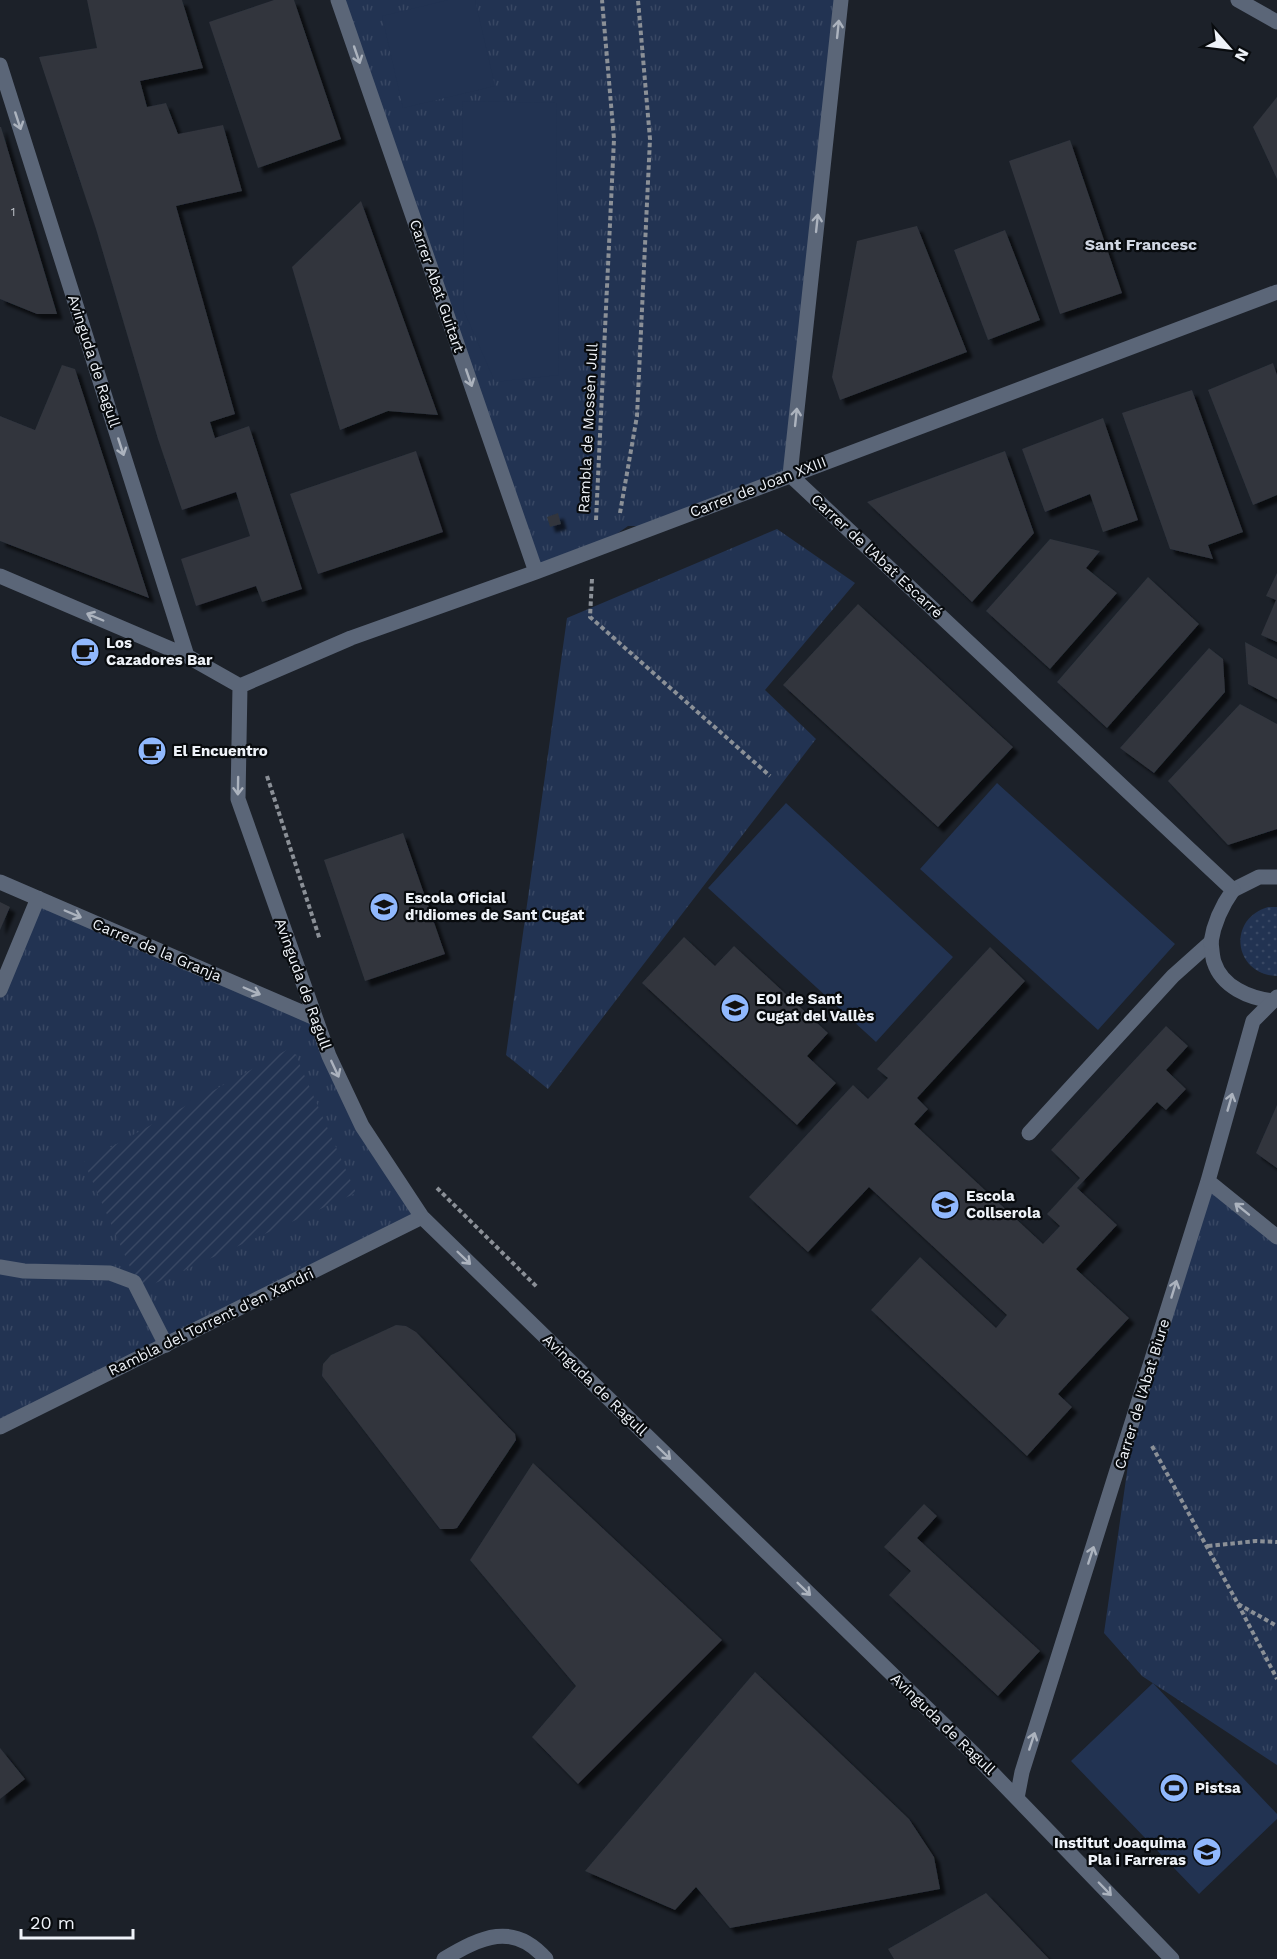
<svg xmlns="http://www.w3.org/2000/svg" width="1277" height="1959" font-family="'Work Sans',sans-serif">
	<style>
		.grass { fill: url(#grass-dots) }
		.park { fill: url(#park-tufts) }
		.garden { fill: url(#garden-furrows) }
		.pitch { fill: #223352 }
		.building { fill: #30353e; filter: url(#shadow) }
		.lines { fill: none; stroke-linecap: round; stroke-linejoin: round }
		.path { stroke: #8b9097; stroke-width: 4; stroke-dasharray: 4.5 3; stroke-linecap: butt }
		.service { stroke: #5b6678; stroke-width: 15 }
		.pedestrian { stroke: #5b6678; stroke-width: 15 }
		.minor { stroke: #5b6678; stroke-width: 15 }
		.oneway { stroke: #acb3be }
		.labels { text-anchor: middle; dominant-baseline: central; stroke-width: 4.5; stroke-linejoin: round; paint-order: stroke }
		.number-label { font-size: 12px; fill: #bec3ca }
		.street-label { font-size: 15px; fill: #eef2f8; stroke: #080b0e }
		.poi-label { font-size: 15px; font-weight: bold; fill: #eef2f8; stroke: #080b0e; text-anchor: start }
		.neighbourhood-label { font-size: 16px; font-weight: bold; fill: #d1d7e3; stroke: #080b0e }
	</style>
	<defs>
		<pattern id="grass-dots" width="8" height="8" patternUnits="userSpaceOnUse" patternTransform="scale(1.5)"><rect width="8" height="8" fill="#223352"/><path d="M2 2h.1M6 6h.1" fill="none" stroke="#384763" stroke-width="1.8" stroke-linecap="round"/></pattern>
		<pattern id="park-tufts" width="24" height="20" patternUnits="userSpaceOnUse" patternTransform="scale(1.5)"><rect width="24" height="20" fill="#223352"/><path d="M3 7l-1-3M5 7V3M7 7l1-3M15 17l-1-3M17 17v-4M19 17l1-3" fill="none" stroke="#384763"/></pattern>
		<pattern id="garden-furrows" width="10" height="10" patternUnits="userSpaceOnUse" patternTransform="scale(1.5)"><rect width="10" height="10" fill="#223352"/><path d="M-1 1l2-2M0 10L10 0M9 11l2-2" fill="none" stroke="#384763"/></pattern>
		<filter id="shadow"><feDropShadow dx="5.5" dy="5.5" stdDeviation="1.5" flood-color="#0009"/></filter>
	</defs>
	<rect width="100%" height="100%" fill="#1c2129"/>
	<!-- grass -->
	<path class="grass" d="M1268 907H1277V976C1233 974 1227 919 1268 907Z"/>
	<!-- park -->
	<path class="park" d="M338 0H845L790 475 655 526H628L594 550 536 572Z
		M777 529 855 583 765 690 816 739 548 1089 506 1055 567 618Z
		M38 898 315 1018 329 1056 422 1217 0 1427V990Z
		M1208 1181 1277 1237V1765L1142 1676 1104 1633 1135 1416Z"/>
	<!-- garden -->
	<path class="garden" d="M292 1047 356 1193 140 1290 84 1162Z"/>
	<!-- pitch -->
	<path class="pitch" d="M448 0H475L495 86 403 108 382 16Z
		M462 101 556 103 559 375 495 382 464 311Z
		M997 783 1175 944 1098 1030 920 869Z
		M786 803 953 957 876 1042 708 888Z
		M1153 1683 1277 1814V1819L1199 1894 1071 1761Z"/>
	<!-- building -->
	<path class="building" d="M87 0H182L203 68 140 81 147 107 166 103 178 134 223 125 242 191 176 206 235 414 210 422 215 438 249 426 302 589 262 602 256 586 196 606 181 559 250 536 236 492 182 510 158 439 96 229 39 57 97 48Z
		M274 0H294L341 139 258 168 209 22Z
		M1277 97V179L1253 127Z
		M0 127H1L57 314H37L0 299Z
		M1070 140 1122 293 1060 314 1009 161Z
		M361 201 438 415 388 411 340 430 292 267Z
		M917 226 967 352 840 400 832 377 857 241Z
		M1005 230 1040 320 988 340 954 250Z
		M1273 363 1277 375V495L1253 505 1208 390Z
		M62 365 75 369 149 598 0 541V416L35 430Z
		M1192 390 1243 532 1208 545 1213 559 1170 549 1122 413Z
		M1103 418 1138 520 1103 532 1090 494 1045 512 1022 449Z
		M416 451 443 532 318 574 290 494Z
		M1005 451 1034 533 972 602 867 502Z
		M558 513 561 524 550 527 547 517Z
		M1050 539 1100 551 1086 568 1117 593 1050 669 986 611Z
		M1277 573V642L1261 635 1276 600 1266 596Z
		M1148 577 1199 624 1107 728 1057 682Z
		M858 604 1013 747 938 827 783 685Z
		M1245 642 1277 659V699L1248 684Z
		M1209 648 1223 659 1225 692 1154 773 1120 748Z
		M1240 704 1277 724V829L1228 845 1168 781Z
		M403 833 445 954 365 981 324 860Z
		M0 902 10 907 0 930Z
		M684 937 715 966 734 946 828 1033 807 1056 836 1083 797 1125 642 983Z
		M990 947 1025 981 917 1098 928 1109 914 1124 1043 1244 1060 1226 1047 1214 1080 1178 1051 1150 1166 1026 1188 1046 1166 1070 1186 1089 1166 1110 1157 1102 1077 1188 1117 1225 1076 1269 1129 1318 1058 1394 1072 1407 1027 1456 871 1310 920 1257 996 1328 1007 1315 869 1187 808 1252 749 1197 853 1085 868 1099 888 1078 877 1069Z
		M1277 1105V1168L1256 1153Z
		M396 1325 406 1326 416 1332 515 1434 516 1440 457 1528 453 1529H440L322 1376 323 1364 331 1355Z
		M533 1463 722 1640 578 1784 532 1737 576 1686 470 1560Z
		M924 1504 937 1516 917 1538 1040 1651 998 1696 889 1595 911 1571 884 1547Z
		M755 1672 909 1819 934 1857 940 1889 730 1928 696 1887 675 1910 585 1871Z
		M0 1748 25 1779 0 1799Z
		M986 1893 1049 1959H894L888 1949Z"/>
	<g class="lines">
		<!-- path -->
		<path class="path" d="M620 513 637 416 650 139 638 0
			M596 520 614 139 602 0
			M592 579 590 617 770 776
			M267 776 320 940
			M437 1188 538 1288
			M1152 1446 1238 1604 1277 1626
			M1208 1546 1256 1541 1277 1542
			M1238 1604 1277 1679"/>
		<!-- service -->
		<path class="service" d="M1029 1133 1173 976 1211 942
			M444 1959C481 1937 513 1921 546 1959"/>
		<!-- pedestrian -->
		<path class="pedestrian" d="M1233 890 1259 877H1277
			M1211 942C1212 948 1212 956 1214 962 1222 987 1249 998 1273 1001
			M0 1267 24 1271 110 1273 134 1282 166 1345"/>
		<!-- minor -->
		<path class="minor" d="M338 0 536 572
			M1238 0 1277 22
			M0 65 187 656
			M790 475 1233 890C1221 907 1214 922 1211 942
			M790 475 841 0
			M0 576 187 656 240 686
			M240 686 238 799 329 1056 362 1126 422 1217 974 1754 1172 1959
			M240 686 351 638 536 572 1277 292
			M0 882 315 1018
			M0 990 38 898
			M1208 1181 1277 1237
			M0 1427 422 1217
			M1017 1798 1022 1772 1208 1181 1253 1021 1277 997"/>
	</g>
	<!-- one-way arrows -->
	<defs><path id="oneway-shaft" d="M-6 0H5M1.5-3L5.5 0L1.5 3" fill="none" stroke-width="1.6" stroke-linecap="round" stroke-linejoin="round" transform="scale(1.5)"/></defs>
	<g class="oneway">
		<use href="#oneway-shaft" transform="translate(838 29) rotate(-84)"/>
		<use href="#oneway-shaft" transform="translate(357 55) rotate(71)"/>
		<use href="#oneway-shaft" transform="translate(18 121) rotate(72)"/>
		<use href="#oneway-shaft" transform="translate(817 223) rotate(-84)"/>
		<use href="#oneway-shaft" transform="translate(469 378) rotate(71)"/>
		<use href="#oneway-shaft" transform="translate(796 417) rotate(-84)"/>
		<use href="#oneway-shaft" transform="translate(121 447) rotate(72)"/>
		<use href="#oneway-shaft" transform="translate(95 617) rotate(-157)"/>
		<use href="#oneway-shaft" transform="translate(238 786) rotate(91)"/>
		<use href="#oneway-shaft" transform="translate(73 914) rotate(23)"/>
		<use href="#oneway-shaft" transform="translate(252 991) rotate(23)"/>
		<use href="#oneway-shaft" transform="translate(335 1069) rotate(65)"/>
		<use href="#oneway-shaft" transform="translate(1230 1102) rotate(-74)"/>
		<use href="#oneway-shaft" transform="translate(1242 1209) rotate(-141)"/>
		<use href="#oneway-shaft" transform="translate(464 1258) rotate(44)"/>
		<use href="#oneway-shaft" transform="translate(1174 1289) rotate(-73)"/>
		<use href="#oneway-shaft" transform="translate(664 1453) rotate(44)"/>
		<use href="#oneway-shaft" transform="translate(1091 1555) rotate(-72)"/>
		<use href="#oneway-shaft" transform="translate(804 1589) rotate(44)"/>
		<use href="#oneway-shaft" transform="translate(1032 1741) rotate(-72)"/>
		<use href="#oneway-shaft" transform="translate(1105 1889) rotate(46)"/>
	</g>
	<!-- icons -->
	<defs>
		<g id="cafe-disc" transform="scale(1.5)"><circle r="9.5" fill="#90b8fd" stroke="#080b0e"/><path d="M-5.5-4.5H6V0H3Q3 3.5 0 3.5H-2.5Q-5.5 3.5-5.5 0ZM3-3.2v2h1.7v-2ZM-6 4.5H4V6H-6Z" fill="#111"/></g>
		<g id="university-disc" transform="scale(1.5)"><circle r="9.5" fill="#90b8fd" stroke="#080b0e"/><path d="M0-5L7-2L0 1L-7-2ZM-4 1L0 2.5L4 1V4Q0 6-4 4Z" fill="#111"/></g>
		<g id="school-disc" transform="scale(1.5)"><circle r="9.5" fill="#90b8fd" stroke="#080b0e"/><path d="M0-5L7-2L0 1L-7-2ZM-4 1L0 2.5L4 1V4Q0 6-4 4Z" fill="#111"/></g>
		<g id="stadium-disc" transform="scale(1.5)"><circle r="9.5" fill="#90b8fd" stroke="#080b0e"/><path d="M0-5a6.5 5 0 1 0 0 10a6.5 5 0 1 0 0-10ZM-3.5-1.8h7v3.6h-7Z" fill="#111"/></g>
	</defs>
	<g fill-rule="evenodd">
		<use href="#cafe-disc" x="85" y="652"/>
		<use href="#cafe-disc" x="152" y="751"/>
		<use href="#university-disc" x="384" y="907"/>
		<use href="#school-disc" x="735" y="1008"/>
		<use href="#school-disc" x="945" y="1205"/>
		<use href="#stadium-disc" x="1174" y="1788"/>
		<use href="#school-disc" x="1207" y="1852"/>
	</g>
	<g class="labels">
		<!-- number labels -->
		<g class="number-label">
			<text x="13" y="212">1</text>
		</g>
		<!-- street labels -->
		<g class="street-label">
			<text transform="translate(437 286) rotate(71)">Carrer Abat Guitart</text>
			<text transform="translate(94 361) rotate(72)">Avinguda de Ragull</text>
			<text transform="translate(588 428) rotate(-87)">Rambla de Mossèn Jull</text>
			<text transform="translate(758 487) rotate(-21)">Carrer de Joan XXIII</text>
			<text transform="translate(877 556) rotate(43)">Carrer de l'Abat Escarré</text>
			<text transform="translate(157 950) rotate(23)">Carrer de la Granja</text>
			<text transform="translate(303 984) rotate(70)">Avinguda de Ragull</text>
			<text transform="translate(211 1322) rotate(-26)">Rambla del Torrent d'en Xandri</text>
			<text transform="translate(595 1385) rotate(44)">Avinguda de Ragull</text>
			<text transform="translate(1142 1394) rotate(-73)">Carrer de l'Abat Biure</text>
			<text transform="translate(943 1724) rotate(44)">Avinguda de Ragull</text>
		</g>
		<!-- poi labels -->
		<g class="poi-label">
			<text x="106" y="643">Los<tspan x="106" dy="17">Cazadores Bar</tspan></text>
			<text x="173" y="751">El Encuentro</text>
			<text x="405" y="898">Escola Oficial<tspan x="405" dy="17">d'Idiomes de Sant Cugat</tspan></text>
			<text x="756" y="999">EOI de Sant<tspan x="756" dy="17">Cugat del Vallès</tspan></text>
			<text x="966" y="1196">Escola<tspan x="966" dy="17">Collserola</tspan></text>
			<text x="1195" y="1788">Pistsa</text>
			<text x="1186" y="1843" text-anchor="end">Institut Joaquima<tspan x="1186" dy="17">Pla i Farreras</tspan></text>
		</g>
		<!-- neighbourhood labels -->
		<g class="neighbourhood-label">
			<text x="1141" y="244">Sant Francesc</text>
		</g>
	</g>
	<!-- north arrow -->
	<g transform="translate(1229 48) rotate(118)" stroke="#080b0e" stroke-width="4.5" paint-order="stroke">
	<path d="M0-4.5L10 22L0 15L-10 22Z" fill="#eef2f8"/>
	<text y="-9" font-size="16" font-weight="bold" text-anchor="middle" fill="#eef2f8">N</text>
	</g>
	<!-- scale -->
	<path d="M21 1929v9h112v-9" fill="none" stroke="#eef2f8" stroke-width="3"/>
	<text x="30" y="1929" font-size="18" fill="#eef2f8" stroke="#080b0e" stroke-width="4.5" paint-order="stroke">20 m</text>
</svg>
